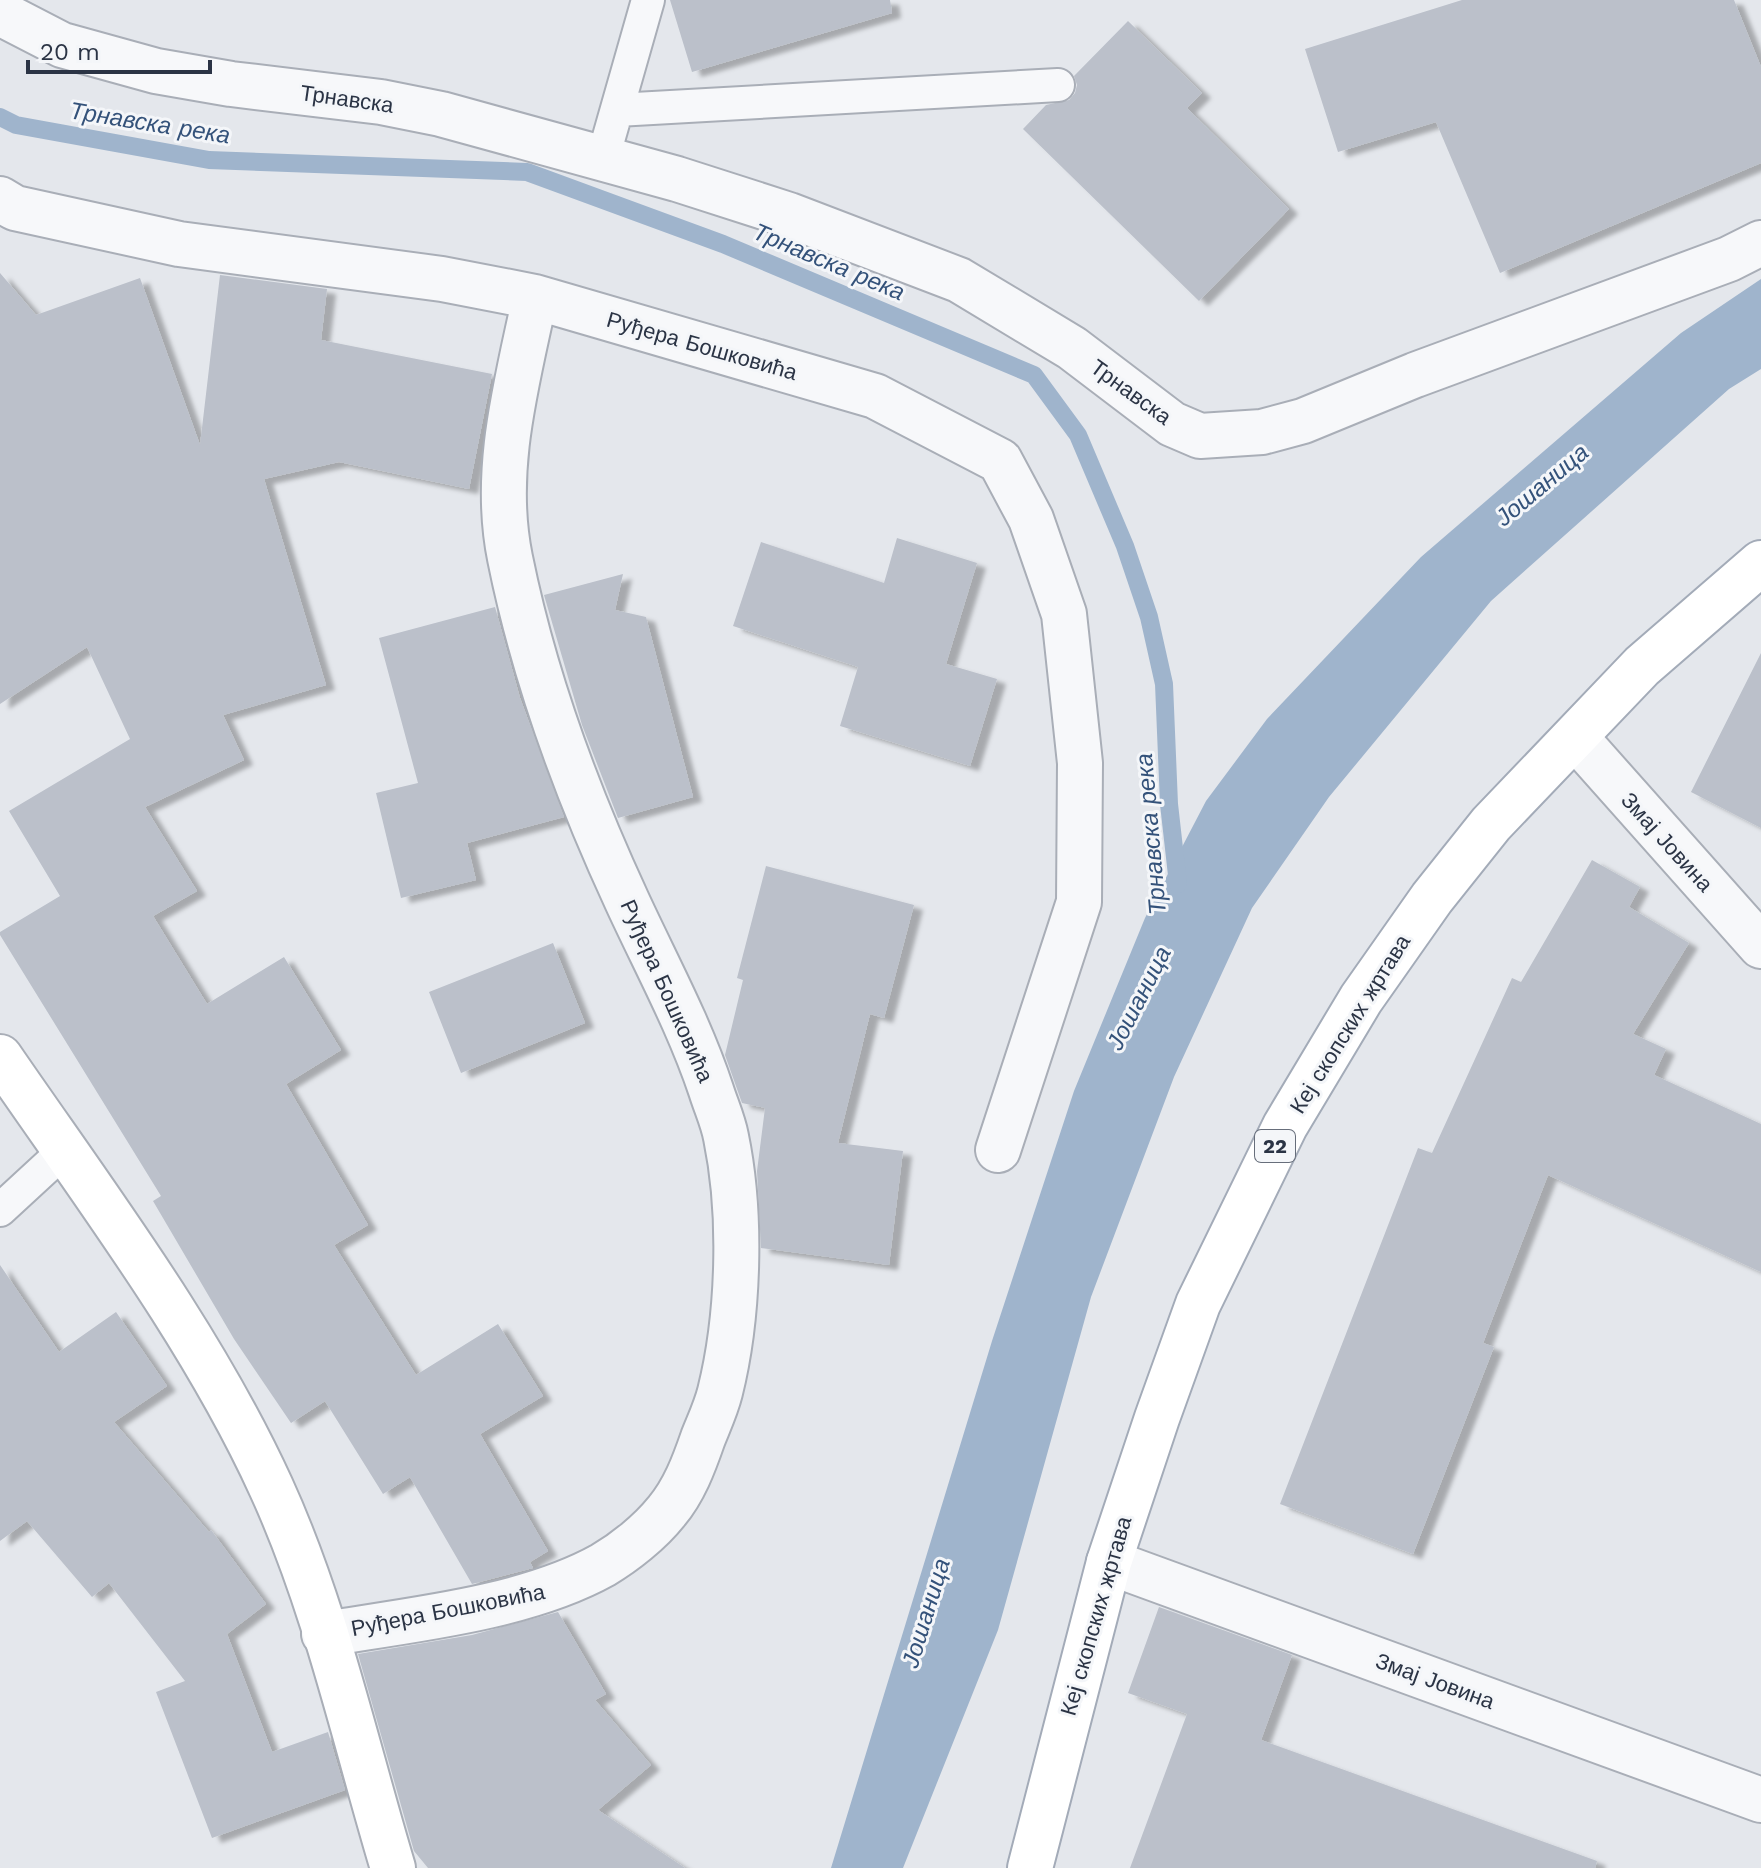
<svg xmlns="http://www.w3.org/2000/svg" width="1761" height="1868" font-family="'Work Sans',sans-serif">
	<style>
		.water { fill: #9fb4cc }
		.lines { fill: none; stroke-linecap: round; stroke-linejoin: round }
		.stream { stroke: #9fb4cc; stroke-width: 18 }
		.building { fill: #bbc0ca; filter: url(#shadow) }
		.lane-casing { stroke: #a9aeb7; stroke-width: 36 }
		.street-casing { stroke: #a9aeb7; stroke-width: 48 }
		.secondary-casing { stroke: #a9aeb7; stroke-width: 48 }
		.primary-casing { stroke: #a3abb8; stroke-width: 48 }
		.lane { stroke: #f7f8fa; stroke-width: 32 }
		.street { stroke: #f7f8fa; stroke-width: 44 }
		.secondary { stroke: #fff; stroke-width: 44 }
		.primary { stroke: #fff; stroke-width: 44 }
		.labels { text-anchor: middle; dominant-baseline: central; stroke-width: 6; stroke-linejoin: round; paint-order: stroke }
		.shield { fill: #f4f6f9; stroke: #676e7b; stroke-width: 2 }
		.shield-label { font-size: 20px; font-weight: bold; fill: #2b3445 }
		.street-label { font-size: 22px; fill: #2b3445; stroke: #f4f6f9 }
		.water-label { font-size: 24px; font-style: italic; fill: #34527a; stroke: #f4f6f9 }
	</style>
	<defs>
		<filter id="shadow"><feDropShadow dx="9" dy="5" stdDeviation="2" flood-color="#0004"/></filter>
	</defs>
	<rect width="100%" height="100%" fill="#e4e7ec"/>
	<!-- water -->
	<path class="water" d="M1761 279V369L1729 389 1491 601 1329 797 1252 908 1174 1077 1091 1297 998 1630 903 1868H831L992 1341 1074 1091 1145 918 1206 801 1267 719 1421 557 1681 333Z"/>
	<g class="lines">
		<!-- stream -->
		<path class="stream" d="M0 117 16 125 209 160 527 172 723 244 1034 375 1078 435 1125 546 1149 617 1164 684 1169 804 1178 884"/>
	</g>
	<!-- building -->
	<path class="building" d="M670 0H890L892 13 692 72Z
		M1462 0H1734L1761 67V163L1500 273 1436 122 1338 152 1305 49Z
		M1128 21 1202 93 1187 108 1289 209 1199 301 1023 129 1046 105 1069 100 1075 93 1077 85 1074 76Z
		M0 273 36 315 140 278 200 445 220 275 327 289 321 340 492 374 469 489 339 462 264 479 326 685 223 715 244 760 145 807 197 891 153 916 207 1004 284 957 341 1050 286 1084 368 1225 334 1245 416 1375 498 1324 543 1396 480 1434 548 1551 530 1562 533 1568 472 1584 410 1477 383 1494 325 1401 291 1423 234 1339 153 1201 161 1196 0 935V932L60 896 9 811 130 739 87 647 0 704Z
		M897 538 977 563 946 664 997 679 970 766 840 726 858 667 733 626 761 542 884 583Z
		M623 574 615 610 646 617 693 797 618 818 582 725 544 595Z
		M495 607 520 698 564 817 467 843 476 880 401 898 376 793 418 783 379 638Z
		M1761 653V828L1691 792Z
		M1592 860 1640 887 1629 907 1689 943 1633 1034 1666 1049 1654 1075 1761 1124V1272L1548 1175 1483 1343 1494 1347 1413 1554 1280 1504 1418 1148 1432 1153 1512 978 1521 982Z
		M766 866 914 905 884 1018 870 1014 838 1143 903 1151 889 1265 761 1248 757 1171 765 1108 742 1103 725 1055 743 980 737 978Z
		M553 943 585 1023 461 1073 429 992Z
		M0 1265 59 1352 116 1312 167 1386 114 1422 209 1532 211 1530 266 1604 227 1634 272 1752 328 1732 345 1790 212 1838 156 1692 185 1681 109 1583 92 1597 27 1521 0 1541Z
		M1159 1607 1292 1655 1261 1740 1597 1861 1595 1868H1130L1187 1714 1128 1693Z
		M558 1612 606 1694 595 1700 651 1765 598 1810 685 1868H428L414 1851 358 1654 472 1635Z"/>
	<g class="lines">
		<!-- lane casing -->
		<g class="lane-casing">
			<path id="lane" d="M617 110 1058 85
				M603 158 648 0
				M0 1210 64 1151"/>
		</g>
		<!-- street casing -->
		<g class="street-casing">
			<path id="street" d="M0 13 62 45 156 71 231 84 381 102 441 114 677 179 789 215 959 280 1072 348 1172 424 1200 436 1262 432 1303 421 1415 375 1729 259 1761 243
				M0 199 15 208 179 244 442 279 535 297 875 396 1000 461 1031 519 1064 614 1080 763 1079 902 998 1150
				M1575 737 1761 946
				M1109 1562 1761 1800
				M324 1634C411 1620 526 1608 603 1565 625 1552 650 1532 666 1512 684 1491 694 1464 703 1438 709 1423 716 1408 720 1392 739 1316 742 1214 726 1137 723 1121 716 1106 711 1090 689 1024 656 964 627 901 576 791 534 677 510 558 492 470 517 383 535 297"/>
		</g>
		<!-- secondary casing -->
		<g class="secondary-casing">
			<path id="secondary" d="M0 1057C94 1194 202 1336 271 1487 326 1607 355 1742 393 1868"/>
		</g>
		<!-- primary casing -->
		<g class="primary-casing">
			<path id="primary" d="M1030 1868 1109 1562 1157 1418 1198 1304 1285 1126 1361 999 1432 898 1491 824 1642 666 1761 563"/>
		</g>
		<!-- lane -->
		<use href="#lane" class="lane"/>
		<!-- street -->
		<use href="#street" class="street"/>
		<!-- secondary -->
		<use href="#secondary" class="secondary"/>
		<!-- primary -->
		<use href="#primary" class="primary"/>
	</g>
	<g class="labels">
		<!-- shield labels -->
		<rect class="shield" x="1255" y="1130" width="40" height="32" rx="6"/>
		<g class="shield-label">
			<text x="1275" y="1146">22</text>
		</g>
		<!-- street labels -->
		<g class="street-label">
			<text transform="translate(347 99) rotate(8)">Трнавска</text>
			<text transform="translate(702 346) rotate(16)">Руђера Бошковића</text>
			<text transform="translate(1131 392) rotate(36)">Трнавска</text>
			<text transform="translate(1667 842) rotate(48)">Змај Јовина</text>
			<text transform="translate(667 991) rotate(66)">Руђера Бошковића</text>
			<text transform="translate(1350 1024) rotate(-58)">Кеј скопских жртава</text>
			<text transform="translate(448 1610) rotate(-11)">Руђера Бошковића</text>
			<text transform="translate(1096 1616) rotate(-74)">Кеј скопских жртава</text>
			<text transform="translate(1435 1681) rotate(20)">Змај Јовина</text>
		</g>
		<!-- water labels -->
		<g class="water-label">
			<text transform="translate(150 123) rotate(9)">Трнавска река</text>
			<text transform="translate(829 262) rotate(23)">Трнавска река</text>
			<text transform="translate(1542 485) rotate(-40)">Јошаница</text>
			<text transform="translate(1151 834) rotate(-95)">Трнавска река</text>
			<text transform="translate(1139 998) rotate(-63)">Јошаница</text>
			<text transform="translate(926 1613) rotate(-73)">Јошаница</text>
		</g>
	</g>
	<!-- scale -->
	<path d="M28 60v12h182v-12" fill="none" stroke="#2b3445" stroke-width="4"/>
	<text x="40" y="60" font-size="24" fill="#2b3445" stroke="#f4f6f9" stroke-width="6" paint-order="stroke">20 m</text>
</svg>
